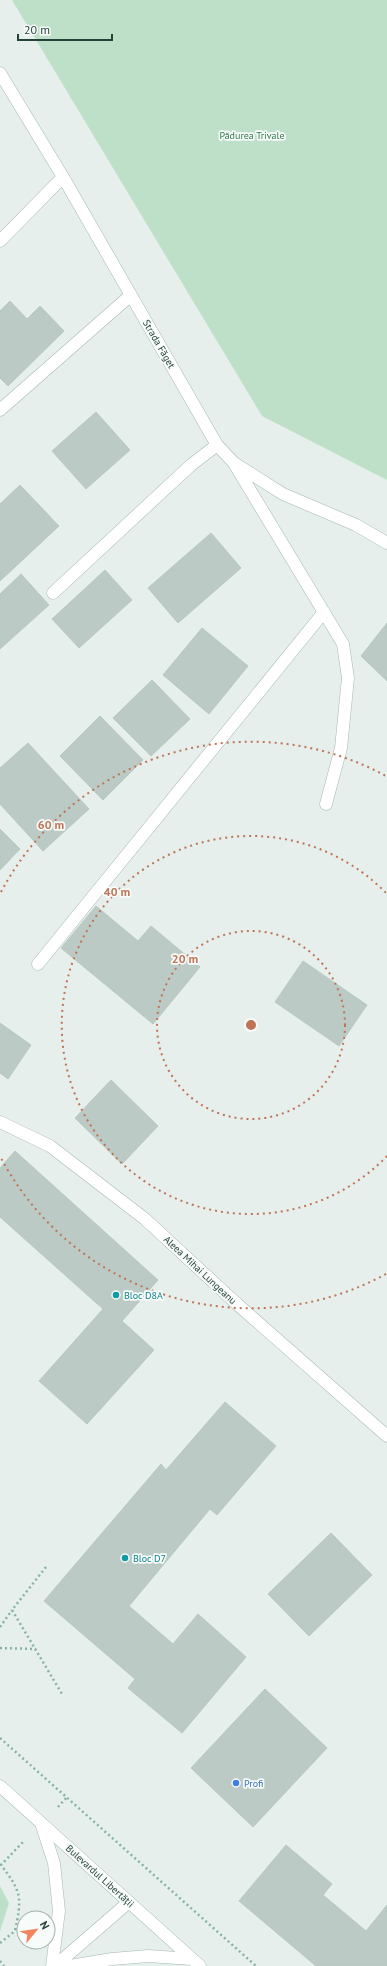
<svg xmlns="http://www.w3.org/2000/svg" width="387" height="1966" font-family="'PT Sans',sans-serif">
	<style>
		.green { fill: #bfe0c8 }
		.building { fill: #bbcac4; stroke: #b8c9c2 }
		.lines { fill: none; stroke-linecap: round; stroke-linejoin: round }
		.street-casing { stroke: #a8b8b2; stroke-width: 13 }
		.secondary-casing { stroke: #a4bbb3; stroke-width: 13 }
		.path { stroke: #86b3a5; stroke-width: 2.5; stroke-dasharray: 2 3; stroke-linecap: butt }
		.street { stroke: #fff; stroke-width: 12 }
		.secondary { stroke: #fff; stroke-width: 12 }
		.ring { fill: none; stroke: #c07456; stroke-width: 2; stroke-dasharray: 2 4 }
		.culture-dot { fill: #0f9aa8; stroke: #f7fbf9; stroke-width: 1.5 }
		.shop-dot { fill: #3f7fe0; stroke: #f7fbf9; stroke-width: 1.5 }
		.labels { text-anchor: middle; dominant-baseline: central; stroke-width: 3.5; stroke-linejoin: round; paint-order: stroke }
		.park-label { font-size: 10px; fill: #2d7a4b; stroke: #f7fbf9 }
		.street-label { font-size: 10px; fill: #24423a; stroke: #f7fbf9 }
		.culture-label { font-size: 10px; fill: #0d838f; stroke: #f7fbf9; text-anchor: start }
		.shop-label { font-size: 10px; fill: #366cbe; stroke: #f7fbf9; text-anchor: start }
		.centre { fill: #c07456; stroke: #f7fbf9; stroke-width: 2 }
		.ring-label { font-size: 12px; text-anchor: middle; font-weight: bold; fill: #c07456; stroke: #f7fbf9; stroke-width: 3.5; stroke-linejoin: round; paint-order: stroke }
	</style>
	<rect width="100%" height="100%" fill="#e6efeb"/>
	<!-- green -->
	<path class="green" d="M12 0H387V480L262 416Z
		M0 1886 9 1903 0 1931Z"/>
	<!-- building -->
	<path class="building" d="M10 301 27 319 40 306 64 331 8 386 0 378V311Z
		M96 412 130 450 86 489 52 451Z
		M20 485 59 526 0 581V504Z
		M211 533 241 568 178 623 148 588Z
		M105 570 132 600 79 648 52 619Z
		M21 574 49 605 0 649V594Z
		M387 623V681L361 656Z
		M202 628 248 666 209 714 163 675Z
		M152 680 190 719 151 756 113 718Z
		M100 716 143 760 103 800 60 756Z
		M28 743 89 809 43 851 0 804V768Z
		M0 829 20 849 0 870Z
		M96 906 138 941 151 926 200 967 153 1024 61 948Z
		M303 961 367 1005 339 1046 275 1002Z
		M0 1023 31 1045 8 1079 0 1073Z
		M111 1080 158 1126 122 1164 75 1118Z
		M15 1151 158 1280 122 1321 154 1350 87 1424 39 1381 103 1309 0 1217V1168Z
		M225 1402 276 1446 217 1515 210 1509 129 1606 173 1644 198 1614 246 1657 182 1733 128 1688 135 1679 44 1601 161 1464 166 1470Z
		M331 1533 372 1575 309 1636 268 1594Z
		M265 1689 327 1748 253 1827 191 1768Z
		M286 1845 332 1884 323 1895 366 1931 387 1905V1966H316L239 1901Z"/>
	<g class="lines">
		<!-- street casing -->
		<g class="street-casing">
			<path id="street" d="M0 73 63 177 217 445 234 463 283 494 356 525 387 543
				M0 241 63 177
				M0 410 131 295
				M235 465 343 644 348 678 341 748 326 804
				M53 593 191 465 217 445
				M38 964 324 612
				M0 1122 50 1146 145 1219 237 1304 387 1436
				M41 1823 54 1863 59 1911 52 1966
				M55 1966 129 1902
				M70 1966 112 1959 148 1956 192 1959"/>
		</g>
		<!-- secondary casing -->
		<g class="secondary-casing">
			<path id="secondary" d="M0 1786 200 1966"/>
		</g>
		<!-- path -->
		<path class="path" d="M46 1567 12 1610 62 1694
			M0 1627 12 1610
			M0 1648 36 1649
			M0 1738 256 1966
			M58 1807 67 1797
			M0 1943 15 1931C22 1898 22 1892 1 1865L23 1842
			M0 1961 4 1966"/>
		<!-- street -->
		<use href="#street" class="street"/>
		<!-- secondary -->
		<use href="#secondary" class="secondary"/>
	</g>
	<!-- distance rings -->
	<g class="ring">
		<circle cx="251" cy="1025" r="94"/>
		<path d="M387 1156A189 189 0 1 1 387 894"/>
		<path d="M386 1274A283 283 0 0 1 1 1158M1 892A283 283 0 0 1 386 776"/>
	</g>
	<!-- markers -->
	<g class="culture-dot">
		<circle cx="116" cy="1295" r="4"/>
		<circle cx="125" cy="1558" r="4"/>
	</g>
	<circle class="shop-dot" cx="236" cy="1783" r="4"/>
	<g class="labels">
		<!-- park labels -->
		<g class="park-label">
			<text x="252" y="135">Pădurea Trivale</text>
		</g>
		<!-- street labels -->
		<g class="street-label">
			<text transform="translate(159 344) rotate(60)">Strada Făget</text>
			<text transform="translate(200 1270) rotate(43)">Aleea Mihai Lungeanu</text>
			<text transform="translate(100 1876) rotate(42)">Bulevardul Libertății</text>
		</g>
		<!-- culture labels -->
		<g class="culture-label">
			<text x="124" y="1295">Bloc D8A</text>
			<text x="133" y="1558">Bloc D7</text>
		</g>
		<!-- shop labels -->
		<g class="shop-label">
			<text x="244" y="1783">Profi</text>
		</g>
	</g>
	<circle cx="251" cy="1025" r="6" class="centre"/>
	<g class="ring-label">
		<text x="51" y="829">60 m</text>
		<text x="117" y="896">40 m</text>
		<text x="185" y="963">20 m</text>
	</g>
	<!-- north arrow -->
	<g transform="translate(36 1930) rotate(61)"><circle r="19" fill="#f7fbf9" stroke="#a3b1ad"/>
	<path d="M0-3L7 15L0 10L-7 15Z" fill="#f4845f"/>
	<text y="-6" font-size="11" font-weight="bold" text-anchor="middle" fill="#24423a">N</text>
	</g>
	<!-- scale -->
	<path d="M18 34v6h94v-6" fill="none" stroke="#24423a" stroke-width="2"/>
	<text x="24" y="34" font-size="12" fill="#24423a" stroke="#f7fbf9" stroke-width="3" paint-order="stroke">20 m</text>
</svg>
